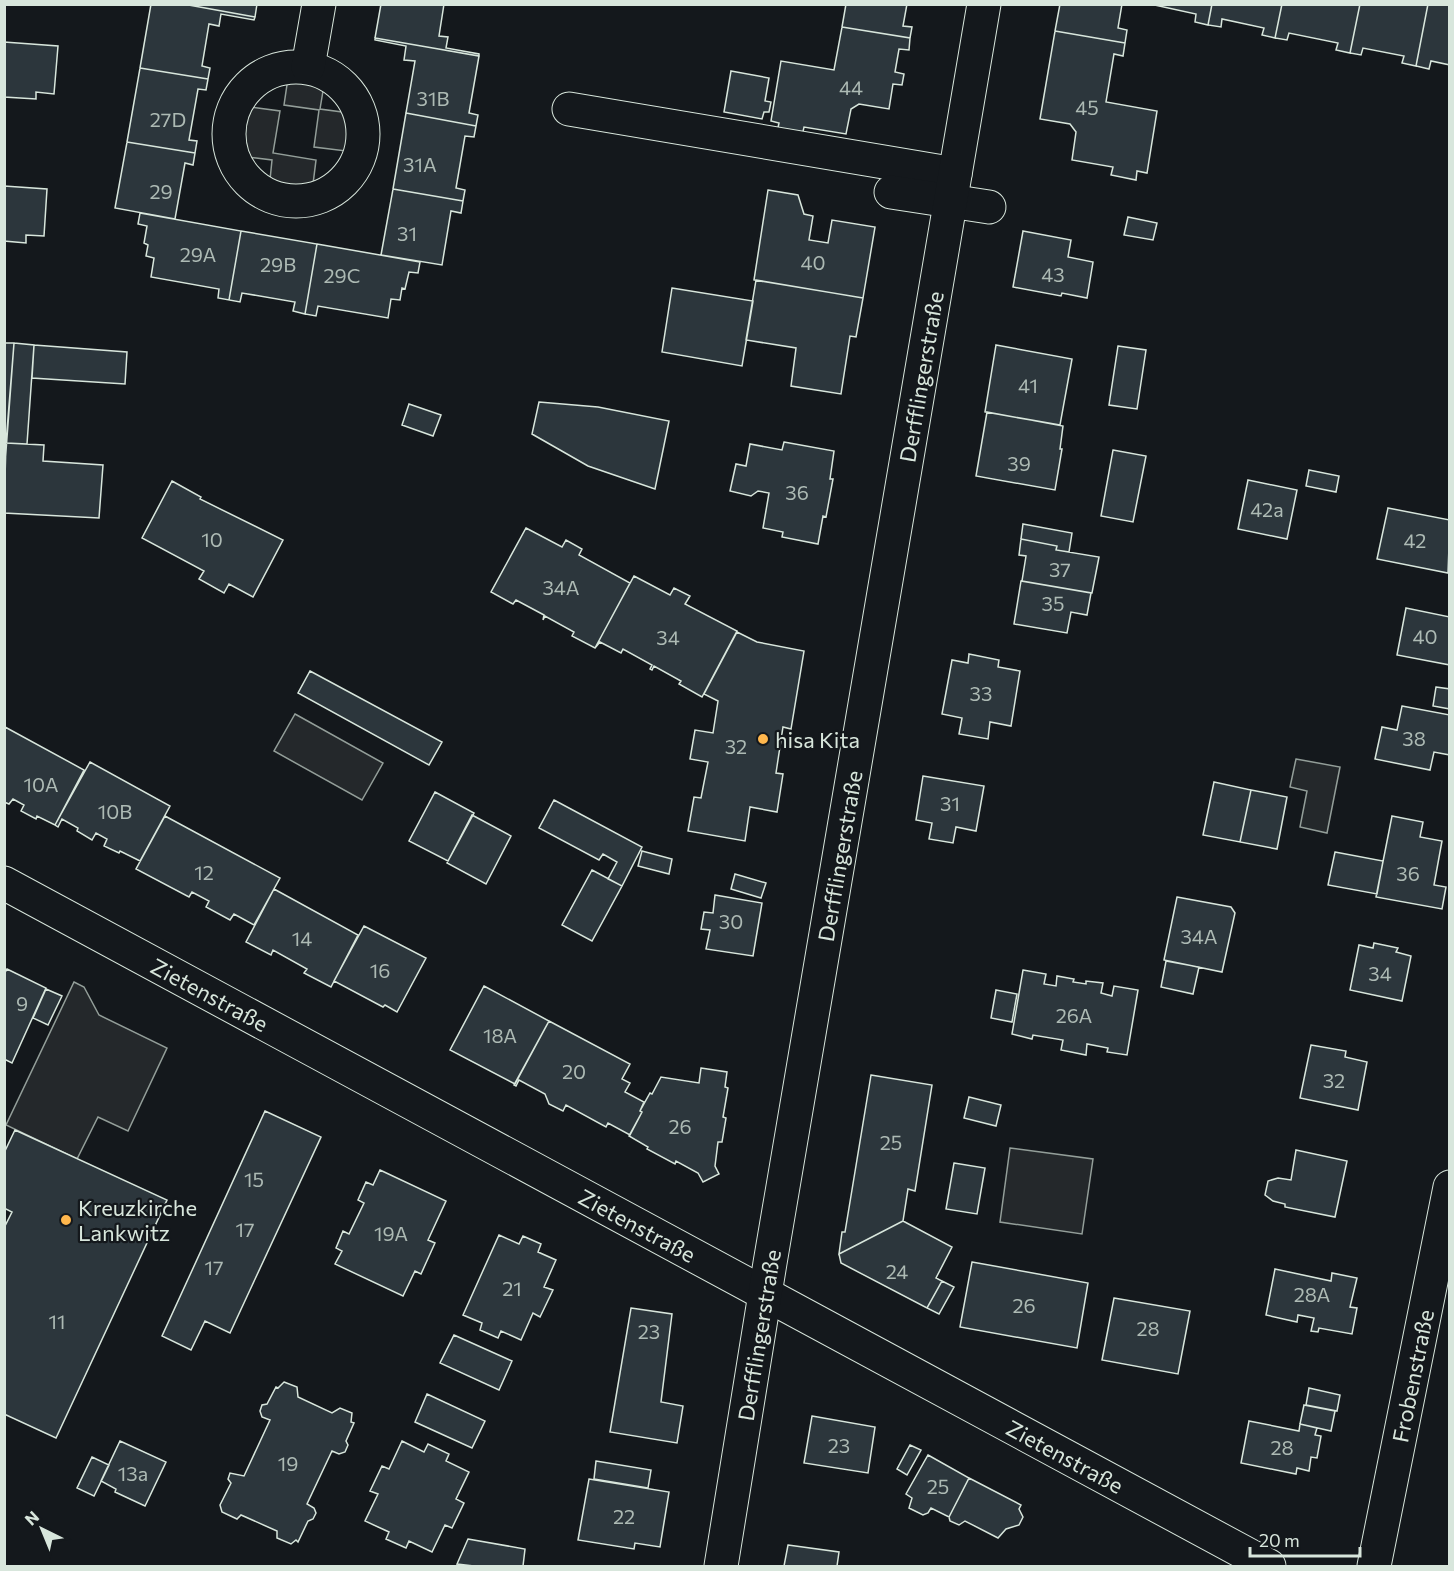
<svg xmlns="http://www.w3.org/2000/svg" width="1454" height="1571" font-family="Commissioner,sans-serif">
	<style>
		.parking { fill: #24282b; stroke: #939e99; stroke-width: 1.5 }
		.building { fill: #2c363c; stroke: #d8e6dc; stroke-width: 1.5 }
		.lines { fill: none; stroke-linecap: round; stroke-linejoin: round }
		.minor-casing { stroke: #d8e6dc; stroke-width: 35 }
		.minor { stroke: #14181c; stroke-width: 33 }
		.poi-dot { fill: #ffb74d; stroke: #14181c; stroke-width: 2 }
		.labels { text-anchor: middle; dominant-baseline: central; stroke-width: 4.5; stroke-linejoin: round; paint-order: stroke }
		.number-label { font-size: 20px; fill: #adbab4 }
		.street-label { font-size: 22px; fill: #d8e6dc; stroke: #14181c }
		.poi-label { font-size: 22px; fill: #d8e6dc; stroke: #14181c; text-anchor: start }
	</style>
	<rect width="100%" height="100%" fill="#14181c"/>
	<!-- parking -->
	<path class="parking" d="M296 77 315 80 324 85 320 109 342 112 347 123 349 137 346 151 314 147 319 110 284 105 288 78Z
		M251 107 280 111 273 153 316 160 313 184 298 185 281 184 270 180 272 160 247 157 243 148 242 135 244 120Z
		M295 714 383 763 362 800 274 751Z
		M1296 759 1340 767 1327 833 1300 827 1307 791 1290 787Z
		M74 982 84 987 99 1015 167 1048 128 1131 98 1117 77 1159 6 1125Z
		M1010 1148 1093 1159 1082 1234 1000 1222Z"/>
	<!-- building -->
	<path class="building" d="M151 4H183L255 17 254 20 221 14 219 26 209 24 202 66 210 68 208 79 140 68Z
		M183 4H257L255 17Z
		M381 4H444L439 36 448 37 446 48 479 54V56L375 38Z
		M846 4H907L903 26 912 27 910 38 842 27Z
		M1060 4H1122L1118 28 1127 30 1125 43 1055 31Z
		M1150 4H1212L1208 25 1195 22 1196 14Z
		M1212 4H1282L1275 38 1262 35 1264 28 1222 19 1221 27 1208 25Z
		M1282 4H1360L1350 53 1336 50 1338 43 1289 33 1287 40 1275 38Z
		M1360 4H1428L1416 66 1402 63 1404 56 1363 48 1361 55 1350 53Z
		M1428 4H1450V65L1431 61 1429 69 1416 66Z
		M842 27 910 38 909 50 899 49 895 72 904 74 902 85 893 84 889 109 859 104 851 109 846 134 804 127 802 136 777 132 779 123 771 121 781 61 834 70Z
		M1055 31 1125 43 1123 56 1114 54 1106 102 1157 111 1147 173 1137 171 1136 180 1111 175 1113 167 1072 160 1076 132 1070 124 1040 119Z
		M375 38 479 56 469 113 478 115 476 126 406 113 415 61 404 60 406 46 375 40Z
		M4 42 58 46 54 94 36 92V99L4 97Z
		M140 68 208 79 206 90 198 89 189 140 197 141 195 153 127 142Z
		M731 71 769 78 765 101 771 102 769 112H764L762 119 724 112Z
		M406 113 476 126 474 137 465 136 456 188 465 190 463 201 393 189Z
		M127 142 195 153 193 165 185 163 175 219 115 208Z
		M4 186 47 189 44 236 26 235V243L4 241Z
		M393 189 463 201 461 213 451 211 442 265 381 255Z
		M768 190 798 195 804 214 813 216 809 240 828 243 832 220 875 227 863 298 754 280Z
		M140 213 241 231 229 300 218 298 219 289 151 277 154 258 146 256 148 245 144 243 147 226 138 224Z
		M1128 217 1157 223 1153 240 1124 235Z
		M241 231 317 244 305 314 293 311 295 302 242 293 240 302 229 300Z
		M1023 231 1071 240 1068 257 1093 262 1087 298 1062 293 1061 296 1013 287Z
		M317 244 420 262 418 273 409 272 405 289 402 288 400 300 391 299 388 318 318 306 316 316 305 314Z
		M756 280 863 298 856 337 850 336 841 394 791 386 796 348 746 340Z
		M672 288 753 301 742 366 662 352Z
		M4 343H14L4 478Z
		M14 343 34 345 27 444 6 443Z
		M34 345 127 352 125 384 32 378Z
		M996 345 1072 359 1060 425 985 412Z
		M1118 346 1146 350 1137 409 1109 405Z
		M539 402 598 407 669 421 655 489 588 466 532 434Z
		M409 404 441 415 433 436 402 425Z
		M987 412 1063 426 1060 449H1062L1055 490 976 476Z
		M784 442 834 451 830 479H833L826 517 823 516 818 544 782 537 783 532 763 528 769 493 758 491 751 496 730 491 736 464 746 466 750 444 782 450Z
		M6 443 44 445 43 461 103 465 99 518 4 513Z
		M1113 450 1146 456 1133 522 1101 516Z
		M1309 470 1339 476 1336 492 1306 486Z
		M1248 480 1297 490 1287 539 1238 529Z
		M172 481 201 497 200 499 283 540 253 597 229 584 224 593 199 579 204 571 142 538Z
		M1388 508 1450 520 1448 573 1377 559Z
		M1023 524 1072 533 1069 552 1056 550 1057 546 1021 539Z
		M526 528 562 547 566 540 582 549 579 555 630 583 595 648 572 636 574 632 545 616 543 620 544 615 516 600 513 604 491 592Z
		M1021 539 1057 546 1056 550 1099 557 1092 593 1022 581 1026 556 1019 555Z
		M634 576 670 595 674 588 690 596 685 604 737 631 702 697 679 684 681 681 654 666 652 670 650 669 652 665 623 649 621 653 600 642 595 648Z
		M1021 581 1091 593 1087 615 1071 612 1067 633 1014 624Z
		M1406 608 1450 617V665L1397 655Z
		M737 632 757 642 804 651 791 729 783 727 776 773 783 774 777 812 750 807 745 841 688 831 694 797 701 798 708 762 690 759 695 730 713 733 718 701 704 694Z
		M969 654 999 660 998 667 1020 671 1011 726 990 722 988 739 959 734 962 718 942 714 952 660 968 663Z
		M310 671 442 742 429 765 298 693Z
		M1436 687 1450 689V709L1433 706Z
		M1402 706 1450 715V755L1434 752 1430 770 1375 759 1382 727 1397 730Z
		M5 727 84 770 55 825 37 816 36 819 21 811 24 805 13 799 9 804 4 802Z
		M90 762 170 806 140 861 120 851 119 853 104 846 107 839 96 833 92 840 77 831 78 828 62 819 58 827 55 825Z
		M923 776 984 786 976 831 956 827 953 843 929 839 932 823 916 820Z
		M1214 782 1251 790 1240 842 1203 835Z
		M1251 790 1287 797 1277 849 1240 842Z
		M435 792 474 813 448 861 409 841Z
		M554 800 642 847 622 886 608 879 617 862 603 854 599 860 539 828Z
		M472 815 511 836 486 884 447 863Z
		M165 816 280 878 254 925 234 914 230 920 206 907 209 901 192 892 189 897 136 869Z
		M1392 816 1423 822 1420 837 1442 841 1434 885 1446 887 1442 909 1376 897Z
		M642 851 672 859 669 874 638 866Z
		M1335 852 1383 861 1377 894 1328 885Z
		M592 870 622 886 592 941 562 925Z
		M735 874 766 883 761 898 731 889Z
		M274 889 358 935 331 987 304 973 307 969 273 950 271 955 246 942Z
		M715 895 762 903 753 956 706 949 710 930 701 929 704 912 713 913Z
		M1177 897 1231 907 1235 913 1222 972 1164 960Z
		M364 926 426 958 397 1012 385 1005 383 1007 334 981Z
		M1374 943 1398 948 1396 952 1411 956 1402 1001 1350 990 1359 945 1373 948Z
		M1166 961 1199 967 1193 994 1161 987Z
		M7 969 46 988 12 1063 4 1059V974Z
		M1023 970 1046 974 1044 984 1056 986 1057 976 1074 979 1073 982 1086 984V981L1103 983 1101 993 1112 996 1114 986 1138 990 1127 1055 1107 1052 1108 1048 1087 1044 1086 1055 1061 1050 1063 1040 1033 1035 1032 1039 1012 1034Z
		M484 986 549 1021 515 1084 450 1050Z
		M46 989 62 996 48 1025 33 1018Z
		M996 990 1017 994 1012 1022 991 1018Z
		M549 1021 630 1064 622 1079 630 1083 625 1092 644 1102 640 1111 642 1112 630 1135 608 1123 606 1127 566 1105 563 1111 549 1104 545 1094 519 1080 516 1086 514 1085Z
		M1311 1045 1346 1051 1345 1057 1367 1062 1358 1110 1300 1098Z
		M701 1068 727 1072 725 1087 728 1088 723 1117 726 1118 722 1142H718L715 1166 719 1174 703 1182 698 1173 676 1161 675 1164 647 1149 648 1147 629 1136 642 1112 640 1111 650 1093 652 1094 661 1077 699 1083Z
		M871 1075 932 1085 915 1191 908 1189 903 1221 839 1254 842 1232H845Z
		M969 1097 1001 1105 996 1126 964 1118Z
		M265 1111 321 1137 230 1333 205 1321 191 1350 162 1336Z
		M15 1130 167 1200 56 1438 4 1414V1228L12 1212 4 1208V1153Z
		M1296 1150 1347 1161 1335 1217 1285 1207V1204L1273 1201 1265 1195 1268 1181 1278 1178 1291 1180Z
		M954 1163 985 1168 977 1214 946 1209Z
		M380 1170 446 1201 428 1240 435 1243 421 1274 415 1271 403 1296 335 1264 342 1251 336 1248 343 1231 349 1234 364 1203 358 1200 366 1182 373 1185Z
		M903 1221 952 1247 936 1278 942 1281 927 1308 841 1263 839 1254Z
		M499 1235 519 1244 523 1236 541 1244 538 1252 556 1260 544 1287 553 1290 540 1317 533 1313 521 1340 501 1331 498 1338 480 1330 482 1323 463 1315Z
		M972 1262 1088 1283 1077 1348 960 1327Z
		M1275 1269 1331 1281 1332 1273 1357 1278 1350 1307 1357 1308 1352 1334 1319 1328 1318 1332 1311 1331 1314 1318 1298 1315 1297 1322 1266 1315Z
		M942 1281 954 1287 939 1314 927 1308Z
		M1114 1298 1190 1311 1178 1374 1102 1360Z
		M631 1308 672 1314 661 1402 683 1406 677 1443 610 1432Z
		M454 1335 512 1361 499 1390 440 1363Z
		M284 1382 297 1387 298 1397 332 1413 340 1408 352 1413 351 1422 354 1423 346 1441 348 1445 345 1452 339 1454 332 1451 307 1504 314 1508 316 1513 313 1519 308 1521 298 1542 296 1540 291 1544 277 1538V1531L241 1515 237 1519 222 1512 220 1505 231 1483 228 1479 230 1473 244 1476 270 1420 262 1417 260 1411 262 1405 267 1404 276 1387 278 1388Z
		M1309 1388 1340 1395 1337 1411 1306 1405Z
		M427 1394 485 1421 472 1448 415 1422Z
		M1304 1405 1335 1411 1331 1431 1300 1424Z
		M812 1416 875 1427 868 1473 804 1463Z
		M1249 1421 1299 1431 1300 1424 1317 1428 1315 1435 1321 1436 1317 1458 1311 1457 1309 1471 1297 1468 1296 1474 1241 1463Z
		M120 1441 166 1462 145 1506 115 1492 116 1489 101 1481Z
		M402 1441 424 1452 428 1444 449 1454 446 1461 469 1472 456 1499 464 1503 452 1528 445 1525 432 1552 409 1541 406 1548 386 1539 389 1532 365 1521 378 1494 370 1491 382 1466 389 1469Z
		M910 1445 921 1450 907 1475 897 1469Z
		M928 1455 969 1478 949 1517 931 1508 928 1513 923 1515 909 1508 912 1498 906 1494Z
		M92 1457 109 1465 94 1496 77 1488Z
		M596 1461 651 1470 648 1488 594 1479Z
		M969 1478 1021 1505 1019 1509 1023 1517 1019 1525 1006 1529 998 1538 965 1521 959 1525 950 1521 949 1517Z
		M589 1479 669 1492 660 1547 635 1543 634 1549 578 1540Z
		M468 1539 525 1549 523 1566H474L457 1564Z
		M788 1545 839 1552 837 1566H784Z"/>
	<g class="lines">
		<!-- minor casing -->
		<g class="minor-casing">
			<g id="minor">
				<circle cx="296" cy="134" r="67"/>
				<path d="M308 67 319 4"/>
				<path d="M569 109 955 174"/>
				<path d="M891 192 989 207"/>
				<path id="s1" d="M4 883 1269 1566"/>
				<path id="s2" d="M721 1566 770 1263 984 4"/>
				<path id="s3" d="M1374 1566 1450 1187"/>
			</g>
		</g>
		<!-- minor -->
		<use href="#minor" class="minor"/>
	</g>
	<!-- markers -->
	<g class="poi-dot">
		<circle cx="763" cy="739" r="6"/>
		<circle cx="66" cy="1220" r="6"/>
	</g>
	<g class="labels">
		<!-- number labels -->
		<g class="number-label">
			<text x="851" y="87">44</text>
			<text x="433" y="98">31B</text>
			<text x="1087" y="107">45</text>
			<text x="168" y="119">27D</text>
			<text x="420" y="164">31A</text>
			<text x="161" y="191">29</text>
			<text x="407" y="233">31</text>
			<text x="198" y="254">29A</text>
			<text x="813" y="262">40</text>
			<text x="278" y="264">29B</text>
			<text x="1053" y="274">43</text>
			<text x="342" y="275">29C</text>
			<text x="1028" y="385">41</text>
			<text x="1019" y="463">39</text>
			<text x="797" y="492">36</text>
			<text x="1267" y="509">42a</text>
			<text x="212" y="539">10</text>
			<text x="1415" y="540">42</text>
			<text x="1060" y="569">37</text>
			<text x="561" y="587">34A</text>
			<text x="1053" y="603">35</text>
			<text x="1425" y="636">40</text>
			<text x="668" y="637">34</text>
			<text x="981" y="693">33</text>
			<text x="1414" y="738">38</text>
			<text x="736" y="746">32</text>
			<text x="41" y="784">10A</text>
			<text x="950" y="803">31</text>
			<text x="115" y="811">10B</text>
			<text x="204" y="872">12</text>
			<text x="1408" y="873">36</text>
			<text x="731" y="921">30</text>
			<text x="1199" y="936">34A</text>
			<text x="302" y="938">14</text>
			<text x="380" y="970">16</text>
			<text x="1380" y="973">34</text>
			<text x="22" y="1003">9</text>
			<text x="1074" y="1015">26A</text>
			<text x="500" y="1035">18A</text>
			<text x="574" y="1071">20</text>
			<text x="1334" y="1080">32</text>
			<text x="680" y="1126">26</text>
			<text x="891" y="1142">25</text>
			<text x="254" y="1179">15</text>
			<text x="245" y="1229">17</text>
			<text x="391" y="1233">19A</text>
			<text x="214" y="1267">17</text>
			<text x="897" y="1271">24</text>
			<text x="512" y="1288">21</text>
			<text x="1312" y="1294">28A</text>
			<text x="1024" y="1305">26</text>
			<text x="57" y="1321">11</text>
			<text x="1148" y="1328">28</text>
			<text x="649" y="1331">23</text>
			<text x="839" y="1445">23</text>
			<text x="1282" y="1447">28</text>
			<text x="288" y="1463">19</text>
			<text x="133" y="1473">13a</text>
			<text x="938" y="1486">25</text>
			<text x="624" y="1516">22</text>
		</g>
		<!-- street labels -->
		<g class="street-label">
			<text stroke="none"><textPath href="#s2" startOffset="1206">Derfflingerstraße</textPath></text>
			<text stroke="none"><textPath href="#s2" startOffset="720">Derfflingerstraße</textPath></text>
			<text stroke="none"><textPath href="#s1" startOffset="234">Zietenstraße</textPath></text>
			<text stroke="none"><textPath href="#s1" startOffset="720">Zietenstraße</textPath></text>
			<text stroke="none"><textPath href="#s2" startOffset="234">Derfflingerstraße</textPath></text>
			<text stroke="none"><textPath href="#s3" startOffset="194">Frobenstraße</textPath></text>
			<text stroke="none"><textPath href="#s1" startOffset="1206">Zietenstraße</textPath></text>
		</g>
		<!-- poi labels -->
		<g class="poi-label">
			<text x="775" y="739">hisa Kita</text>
			<text x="78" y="1207">Kreuzkirche<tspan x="78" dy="25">Lankwitz</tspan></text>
		</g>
	</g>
	<!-- border -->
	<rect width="1454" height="1571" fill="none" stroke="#d8e6dc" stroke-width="12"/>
	<!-- north arrow -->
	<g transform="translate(42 1529) rotate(317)" stroke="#14181c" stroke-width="4.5" paint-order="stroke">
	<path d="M0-4.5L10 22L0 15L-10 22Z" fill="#d8e6dc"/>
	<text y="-9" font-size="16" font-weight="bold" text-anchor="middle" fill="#d8e6dc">N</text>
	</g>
	<!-- scale -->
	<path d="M1250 1547v9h110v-9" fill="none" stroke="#d8e6dc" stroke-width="3"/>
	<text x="1259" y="1547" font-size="18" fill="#d8e6dc" stroke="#14181c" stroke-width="4.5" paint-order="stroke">20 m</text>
</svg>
